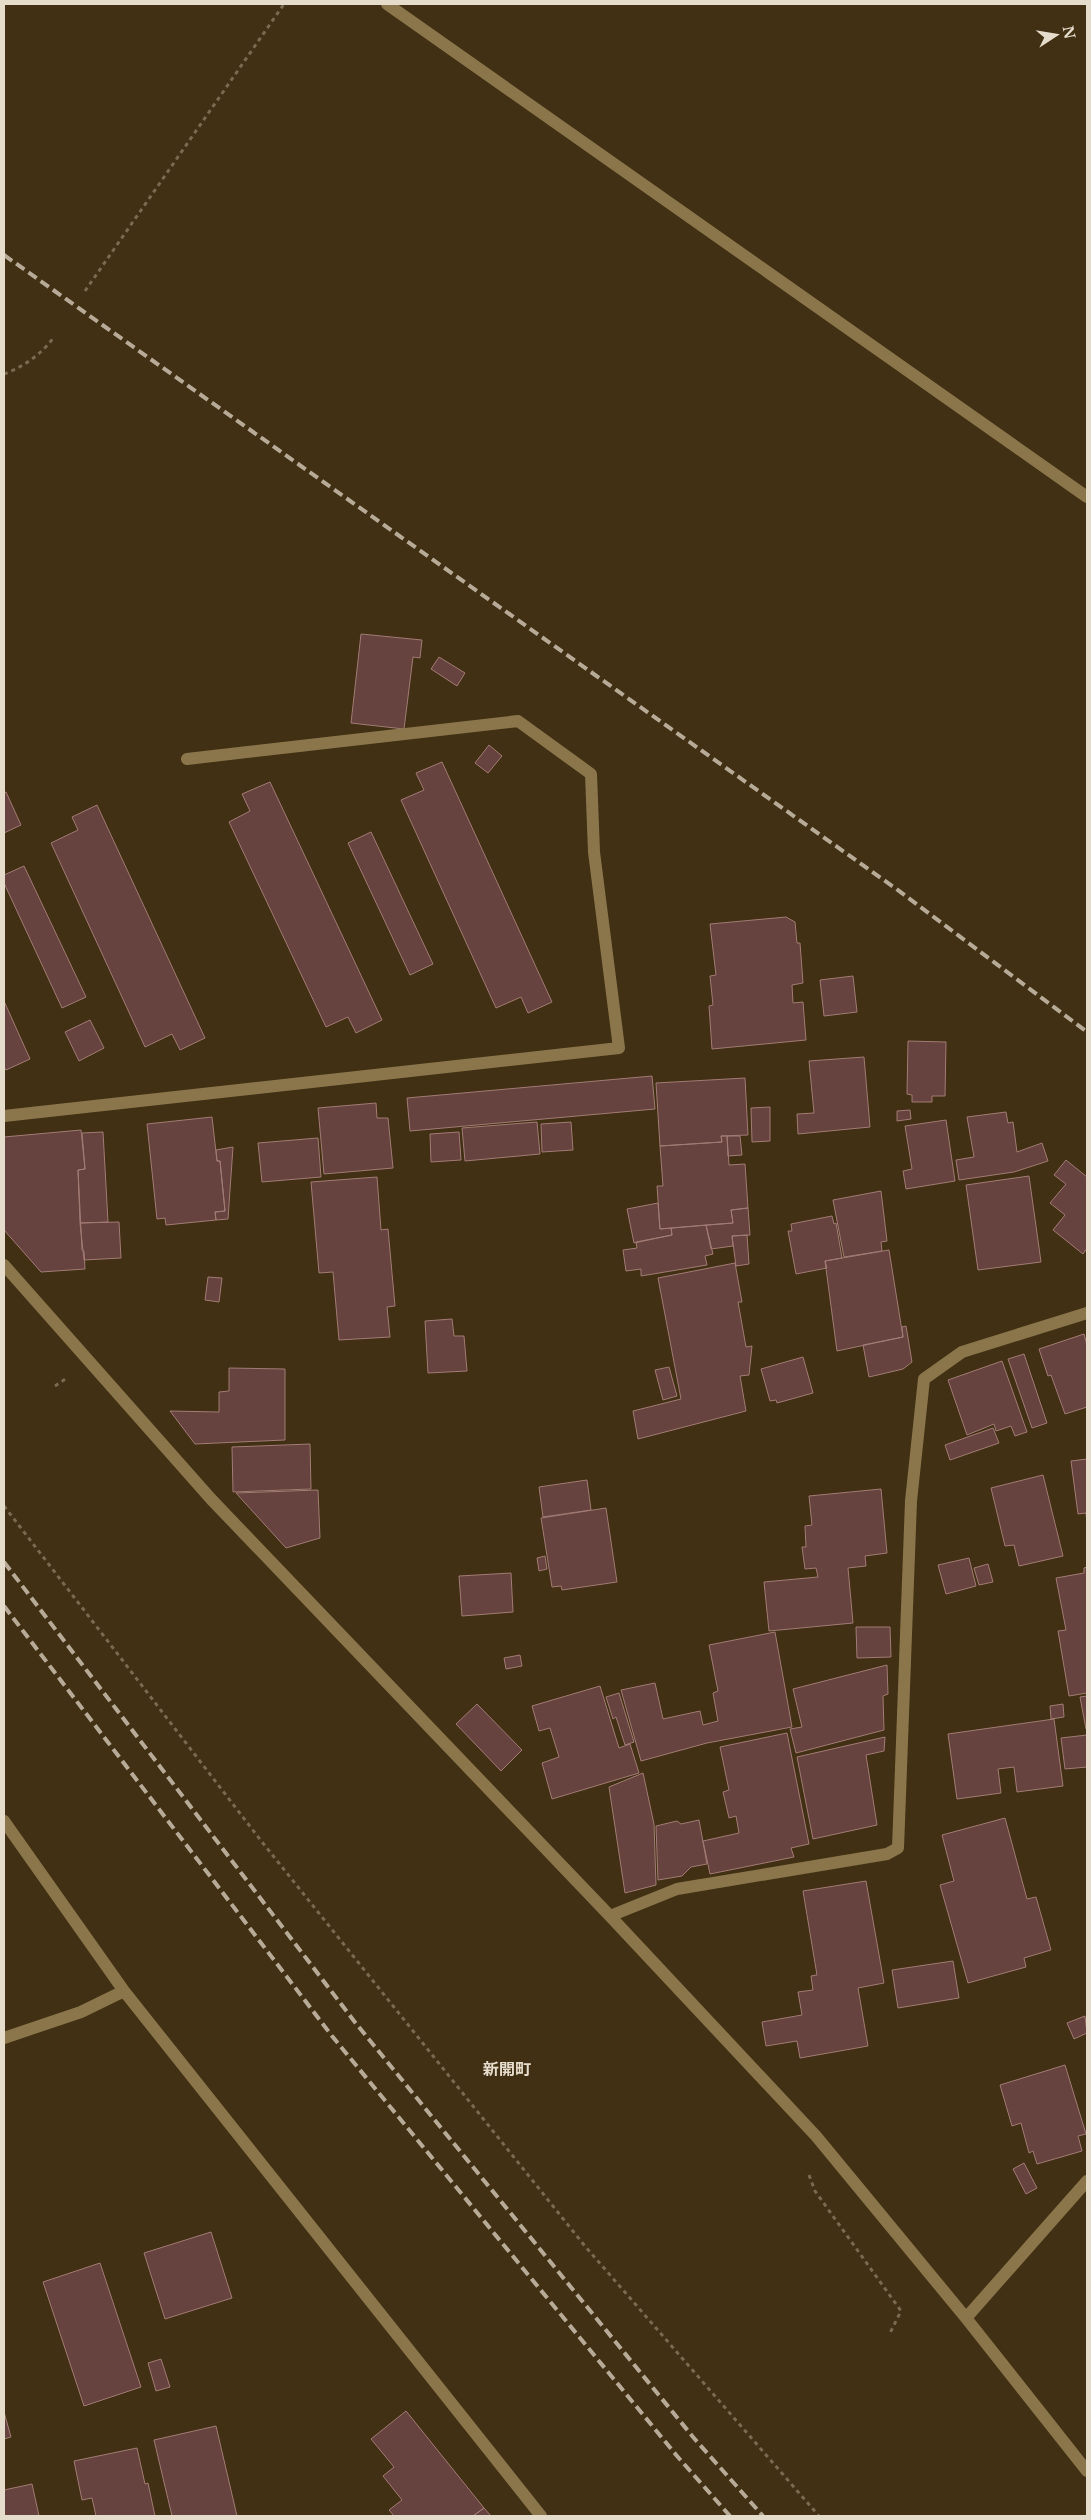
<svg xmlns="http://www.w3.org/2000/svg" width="1091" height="2520" font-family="'Libre Baskerville','Noto Sans JP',serif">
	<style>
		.building { fill: #66433e; stroke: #a27b75 }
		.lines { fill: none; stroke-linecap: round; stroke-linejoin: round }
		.path { stroke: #796a51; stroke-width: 3; stroke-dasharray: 4 4; stroke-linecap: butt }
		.minor { stroke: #8b764c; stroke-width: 12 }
		.rail { stroke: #b7ab97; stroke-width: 4; stroke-dasharray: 10 5; stroke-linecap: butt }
		.labels { text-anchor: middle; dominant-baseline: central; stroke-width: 5; stroke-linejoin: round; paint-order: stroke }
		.quarter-label { font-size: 16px; font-weight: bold; fill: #e6dccb; stroke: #413013 }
	</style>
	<rect width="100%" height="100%" fill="#413013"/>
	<!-- building -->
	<path class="building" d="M361 634 422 640 420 658 413 657 404 729 351 723Z
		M439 657 465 673 457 686 431 669Z
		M489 745 502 756 488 773 475 763Z
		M442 762 552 1002 528 1013 521 997 496 1008 401 800 424 790 416 773Z
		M270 782 382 1020 356 1033 348 1017 326 1027 229 822 250 811 242 794Z
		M6 792 21 825 4 833V793Z
		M97 805 205 1038 180 1050 172 1034 145 1047 51 843 78 830 72 817Z
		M371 832 433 964 410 975 348 843Z
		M24 866 86 997 62 1008 4 883V875Z
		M786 917 795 922 797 943H800L803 983 792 985 793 1003 803 1002 806 1040 712 1049 709 1006 713 1005 710 976 716 975 710 924Z
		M853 976 857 1012 824 1016 820 980Z
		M4 1001 30 1059 6 1070 4 1067Z
		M90 1020 104 1048 79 1061 65 1032Z
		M908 1041 946 1042 945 1096H932V1102H912V1095L907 1094Z
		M864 1057 870 1127 798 1134 797 1114 814 1113 809 1061Z
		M652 1076 655 1109 410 1131 407 1098Z
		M745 1078 748 1135 721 1136 722 1142 660 1146 656 1083Z
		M376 1103 377 1118H388L393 1168 324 1174 318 1108Z
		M770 1107V1141L752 1142 751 1108Z
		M910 1110 911 1119 897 1121V1111Z
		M1006 1112 1008 1123 1013 1122 1017 1152 1042 1143 1048 1161 1014 1172 959 1180 956 1160 974 1157 967 1117Z
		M212 1117 217 1161H220L225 1211 215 1212 216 1220 166 1225 165 1218 157 1219 147 1124Z
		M946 1120 955 1181 906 1189 903 1171 912 1169 905 1126Z
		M537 1122 540 1154 465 1161 462 1128Z
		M571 1122 573 1150 542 1152 541 1124Z
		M81 1130 85 1169 78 1170 82 1250 84 1251 85 1269 41 1272 4 1230V1137Z
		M103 1132 108 1222 80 1223 78 1170 85 1169 82 1133Z
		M459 1132 461 1160 431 1162 430 1134Z
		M721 1136H727L729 1165 745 1164 748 1208 731 1210 733 1223 660 1229 657 1186H663L660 1146 722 1142Z
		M727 1136H740L742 1155 728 1156Z
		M318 1138 321 1177 262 1182 258 1143Z
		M233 1147 228 1219 216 1220 215 1212 225 1211 220 1161H217L216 1150Z
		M1066 1160 1087 1177V1248L1083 1254 1053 1230 1065 1215 1050 1203 1066 1184 1054 1175Z
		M1029 1176 1041 1262 978 1270 966 1185Z
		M377 1177 381 1230 388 1229 395 1306 387 1307 390 1337 339 1340 333 1272 319 1273 311 1182Z
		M881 1191 887 1241 881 1242 882 1251 844 1257 833 1200Z
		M658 1203 660 1229 671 1228 672 1235 634 1243 627 1209Z
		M748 1208 750 1235 732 1236 733 1246 711 1249 706 1225 733 1223 731 1210Z
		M832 1216 834 1224 836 1223 842 1258 825 1261 827 1268 796 1274 788 1231H792L791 1224Z
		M119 1222 121 1258 84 1260 80 1223Z
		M706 1225 713 1254 705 1256 707 1265 641 1276V1269L626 1271 623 1250 637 1248 636 1242 672 1235 671 1228Z
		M747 1235 749 1264 736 1266 732 1236Z
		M889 1250 903 1337 837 1351 825 1261Z
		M735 1263 742 1302H738L746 1347 752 1346 749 1375 740 1376 746 1411 638 1439 633 1411 681 1399 658 1278Z
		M208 1277 222 1278 219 1302 205 1300Z
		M452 1319 454 1336H464L467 1371 428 1373 425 1321Z
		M906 1326 912 1362 903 1369 869 1377 863 1345 903 1337 902 1327Z
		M1084 1334 1087 1345V1407L1065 1414 1051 1375 1048 1376 1039 1349Z
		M1024 1354 1047 1423 1032 1428 1008 1359Z
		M803 1357 813 1393 777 1403 776 1400 770 1401 761 1369Z
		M1002 1361 1027 1432 1015 1436 1011 1426 996 1431 994 1424 967 1435 948 1380Z
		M669 1367 677 1396 663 1400 655 1370Z
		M229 1368 285 1369V1440L195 1444 170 1411 219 1412V1392L229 1391Z
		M993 1428 999 1443 950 1460 945 1445Z
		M310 1444 311 1489 233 1492 232 1447Z
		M1087 1459V1524L1086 1513 1078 1514 1071 1461Z
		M1043 1475 1063 1556 1019 1566 1014 1545 1005 1546 991 1488Z
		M587 1480 591 1510 543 1517 539 1487Z
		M881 1489 887 1553 865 1556 866 1566 848 1568 853 1623 769 1631 764 1582 818 1577 816 1568 805 1569 802 1547H806L805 1526 812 1525 809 1496Z
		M318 1490 320 1538 286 1548 236 1493Z
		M606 1508 617 1582 562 1590 561 1586 552 1587 541 1518Z
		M545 1556 547 1569 539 1571 537 1558Z
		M969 1558 976 1586 946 1594 938 1565Z
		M988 1564 993 1582 979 1585 974 1568Z
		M1087 1567V1693L1069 1696 1058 1631 1066 1630 1056 1578 1084 1573V1568Z
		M511 1573 513 1612 462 1616 459 1576Z
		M856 1627H890L891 1657 857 1658Z
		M775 1632 792 1727 707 1743 641 1761 621 1690 655 1683 663 1719 700 1711 703 1725 718 1721 713 1693 718 1691 709 1645Z
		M520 1655 522 1666 506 1669 504 1658Z
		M887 1665 888 1694 883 1696 884 1730 796 1753 790 1729 802 1727 793 1689Z
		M600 1686 619 1748 630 1744 639 1773 552 1799 542 1763 559 1757 550 1728 539 1731 532 1706Z
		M619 1693 634 1742 625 1745 616 1717 613 1719 606 1697Z
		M1087 1696V1729H1086L1080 1697Z
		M477 1704 522 1750 501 1771 456 1724Z
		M1063 1704 1064 1717 1051 1719 1050 1706Z
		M1054 1719 1063 1786 1017 1792 1014 1767 998 1769 1001 1793 957 1799 948 1734Z
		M787 1733 809 1844 791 1848 794 1857 710 1874 703 1841 739 1833 736 1816 729 1818 723 1792 729 1790 720 1747Z
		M1087 1735V1767L1065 1769 1061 1738Z
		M885 1737 884 1751 866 1755 877 1825 813 1839 797 1757Z
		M643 1773 654 1824 656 1885 625 1893 609 1787Z
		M1005 1818 1027 1899 1036 1897 1051 1950 1024 1958 1026 1967 968 1983 940 1885 954 1881 942 1835Z
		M699 1820 707 1864 691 1867 682 1876 658 1880 656 1826 677 1821 681 1824Z
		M866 1881 884 1983 858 1988 868 2046 800 2058 797 2041 766 2046 762 2022 802 2015 798 1992 813 1990 811 1976 817 1975 803 1891Z
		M953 1961 959 1998 898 2008 892 1970Z
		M1085 2016 1087 2033 1074 2039 1067 2023Z
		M1065 2065 1086 2134 1078 2136 1082 2151 1037 2164 1033 2151 1029 2153 1021 2123 1012 2126 1000 2085Z
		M1024 2163 1037 2188 1026 2194 1013 2169Z
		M211 2232 232 2298 165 2319 144 2253Z
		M100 2263 141 2387 84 2406 43 2282Z
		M161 2359 170 2387 156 2391 148 2363Z
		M406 2411 484 2508 473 2516H394L389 2510 402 2500 383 2476 394 2467 371 2439Z
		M4 2412 11 2437 4 2439Z
		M216 2426 237 2516H172L154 2440Z
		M137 2448 145 2484 148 2483 155 2516H96L92 2498 82 2500 74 2461Z
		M32 2484 39 2516H4V2490Z
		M484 2508 491 2516H473Z"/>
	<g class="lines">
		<!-- path -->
		<path class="path" d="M85 291 284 4
			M4 374C23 367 42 354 54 337
			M55 1386 67 1378
			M4 1506 262 1842 584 2245 819 2516
			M809 2175 815 2191 901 2311 890 2333"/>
		<!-- minor -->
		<path class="minor" d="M387 4 1087 497
			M4 1116 619 1048 594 852 591 774 518 721 187 759
			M4 1265 211 1499 610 1916 816 2136 966 2318 1087 2471
			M4 1821 124 1991 541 2516
			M610 1916 677 1889 887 1854 898 1848 911 1501 924 1379 962 1352 1087 1313
			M4 2038 81 2012 124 1991
			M966 2318 1087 2181"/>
		<!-- rail -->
		<path class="rail" d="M4 255 895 888 1087 1032
			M4 1562 354 2021 693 2437 763 2516
			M4 1606 332 2036 677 2456 730 2516"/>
	</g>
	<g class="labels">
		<!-- quarter labels -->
		<g class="quarter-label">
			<text x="507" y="2069">新開町</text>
		</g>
	</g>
	<!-- border -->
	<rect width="1091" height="2520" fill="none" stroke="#e6dccb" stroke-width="10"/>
	<!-- north arrow -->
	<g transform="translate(1056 35) rotate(78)" stroke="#413013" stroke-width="4" paint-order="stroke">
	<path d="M0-4L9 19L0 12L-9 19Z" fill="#e6dccb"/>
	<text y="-8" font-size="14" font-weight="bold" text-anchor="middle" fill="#e6dccb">N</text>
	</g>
</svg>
